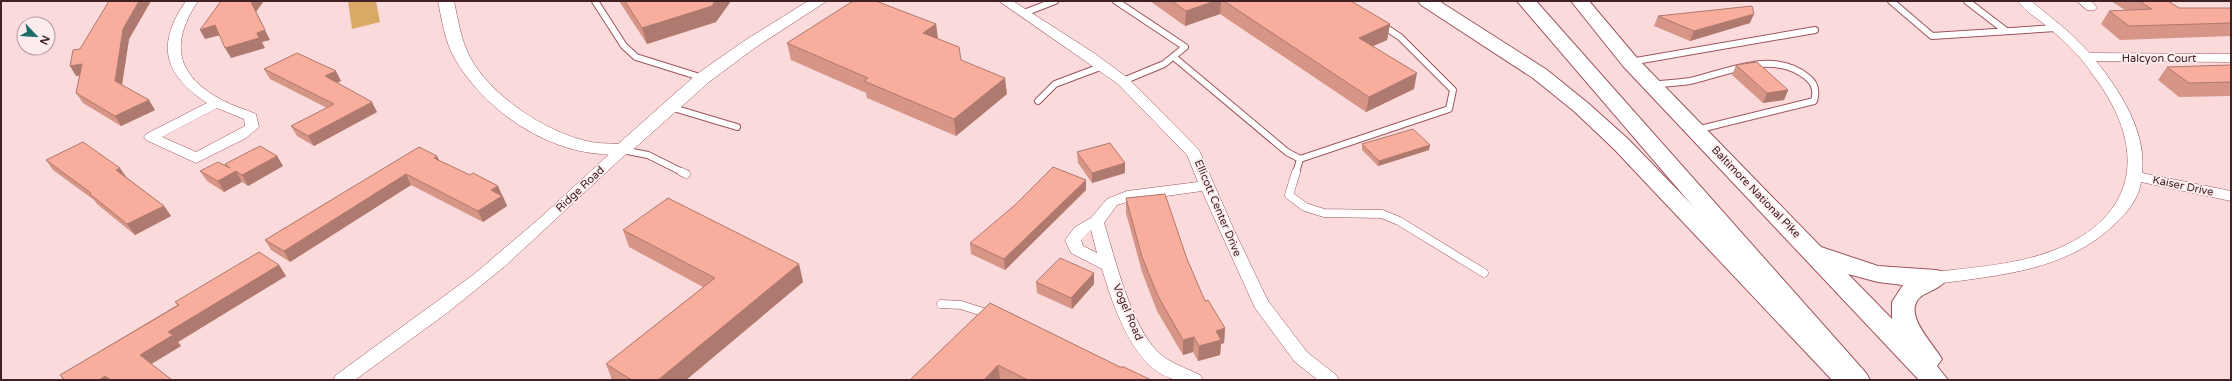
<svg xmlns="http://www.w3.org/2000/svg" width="2232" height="381" font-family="'Varela Round',sans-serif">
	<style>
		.green { fill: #dba966 }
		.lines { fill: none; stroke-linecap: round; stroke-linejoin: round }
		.service-far1-casing { stroke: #9c555e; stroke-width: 8 }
		.service-casing { stroke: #9c555e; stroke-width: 9 }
		.minor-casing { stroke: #9c555e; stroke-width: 1 }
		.tertiary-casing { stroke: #9c555e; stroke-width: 1 }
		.primary-casing { stroke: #9c555e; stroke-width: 2 }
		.motorway-casing { stroke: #9c555e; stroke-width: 2 }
		.service-far1 { stroke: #fff; stroke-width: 6 }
		.service { stroke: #fff; stroke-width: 8 }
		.minor { fill: #fff; fill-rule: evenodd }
		.tertiary { fill: #fff; fill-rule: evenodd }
		.primary { fill: #fff; fill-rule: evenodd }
		.motorway { fill: #fff; fill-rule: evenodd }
		.wall { fill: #d69587 }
		.shaded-wall { fill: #ae796e }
		.building { fill: #f9ad9d; stroke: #ae796e }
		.labels { text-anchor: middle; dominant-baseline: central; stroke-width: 3.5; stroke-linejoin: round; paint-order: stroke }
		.street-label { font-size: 11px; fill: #402226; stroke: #fdeced }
	</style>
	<rect width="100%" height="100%" fill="#fbdadc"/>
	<!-- green -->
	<path class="green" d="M348 1H376L380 22 352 29Z"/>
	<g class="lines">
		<!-- service-far1 casing -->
		<g class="service-far1-casing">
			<path id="service-far1" d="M595 1 624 46 636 57 703 78
				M1116 1 1185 47 1164 64 1123 81
				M1891 1 1932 36 2056 28
				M1967 1 2006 31
				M1024 13 1055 1
				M1175 58 1287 152 1300 159 1449 109 1453 90 1400 37 1382 25
				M1630 62 1815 30
				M1653 85C1665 83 1678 83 1690 81 1727 73 1772 49 1807 77 1815 83 1817 91 1814 101L1696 130
				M1038 101 1055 84 1103 66
				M670 107 737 127
				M622 150 648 155 684 173
				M1296 173 1300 159"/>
		</g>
		<!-- service casing -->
		<g class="service-casing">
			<path id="service" d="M682 172 686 174
				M1296 172 1289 195 1305 207 1324 213 1382 214 1399 221 1484 273
				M941 304 961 305 989 314"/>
		</g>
		<!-- minor casing -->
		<g class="minor-casing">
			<path id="minor" d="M186 1H198C170 43 175 75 222 100 232 106 245 109 256 114L259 127 246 138 196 163 146 140 144 137 146 134 207 103C163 74 156 44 186 1ZM217 108 244 119 245 126 196 152 162 137Z
				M999 1H1013L1094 53 1128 78 1199 150 1234 230 1268 301 1307 352 1336 375 1339 380H1318L1295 362 1255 308 1202 191 1130 201 1117 205 1104 223C1115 258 1131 326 1158 352 1169 363 1186 368 1200 375L1203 380C1195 380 1186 381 1178 380 1134 373 1113 305 1102 269L1071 253 1065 240 1075 227 1091 218 1107 199 1127 191 1198 182 1187 155 1118 84ZM1091 230 1097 253 1083 246 1081 240Z
				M2018 1H2031L2069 32 2090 53 2231 54V62L2096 61C2120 91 2147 132 2142 173L2231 191V201L2141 182C2139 198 2127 213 2116 223 2067 271 2000 275 1936 284L1930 282 1928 278 1930 274 1936 272C1974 267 2015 265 2052 251 2141 216 2147 146 2093 75 2081 57 2066 42 2050 29 2040 20 2025 12 2018 1Z
				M2077 1H2091L2097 7 2095 10H2087Z
				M622 146 627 147 629 150 627 153 504 267 447 313 355 380H333L336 375 473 275 540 218 617 147Z"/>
		</g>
		<!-- tertiary casing -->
		<g class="tertiary-casing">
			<path id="tertiary" d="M438 1H454C458 20 461 40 470 57 490 95 545 132 587 141 597 144 608 143 618 144L697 74 744 41 808 1H827L756 47 709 82 628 154C620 156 610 155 601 154 543 150 484 109 455 59 445 42 442 21 438 1Z"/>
		</g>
		<!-- primary casing -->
		<g class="primary-casing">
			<path id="primary" d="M1517 1H1536L1866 373 1870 380H1842Z
				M1571 1H1589L1637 58 1821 247 1878 266 1936 270 1944 272 1948 278C1942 287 1932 290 1923 295 1899 311 1933 343 1942 359L1937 366 1948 380H1919L1623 66ZM1848 274 1878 282 1903 285 1892 302V319Z"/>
		</g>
		<!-- motorway casing -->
		<g class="motorway-casing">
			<path id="motorway" d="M1418 1H1439L1547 70 1589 104 1628 139 1825 342 1857 373 1861 380H1832L1614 149 1575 112 1533 78 1421 5Z"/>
		</g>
		<!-- service-far1 -->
		<use href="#service-far1" class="service-far1"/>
		<!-- service -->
		<use href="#service" class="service"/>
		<!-- minor -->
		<use href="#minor" class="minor"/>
		<!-- tertiary -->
		<use href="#tertiary" class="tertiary"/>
		<!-- primary -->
		<use href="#primary" class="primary"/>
		<!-- motorway -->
		<use href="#motorway" class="motorway"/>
	</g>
	<!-- wall -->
	<path class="wall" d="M109 1H151L129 39 122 85 155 110 121 126 83 103 76 93 80 76H76Z
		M619 1H731L716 22 647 44Z
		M1150 1H1351L1390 24 1387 40 1373 46 1414 89 1366 112 1220 14 1185 26Z
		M2111 1H2168L2179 8H2231V36L2120 40 2101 24 2109 11 2125 10Z
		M1658 16 1750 23 1690 41 1654 26Z
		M936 24 938 39 961 60 1007 94 956 136 867 98 866 93 791 60 787 43Z
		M1736 65 1788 90 1784 100 1763 103 1732 75Z
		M2231 65V96L2179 97 2158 80 2167 67Z
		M264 69 341 81 337 83 377 112 314 146 297 136 291 126 327 108 270 79Z
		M1362 144 1429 150 1378 166 1362 150Z
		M419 147 439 160 503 196 507 206 483 222 411 185 290 262 271 250 265 240Z
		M1077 152 1125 173 1092 183 1078 163Z
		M277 156 283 166 248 186 242 182 224 192 207 181 200 171 225 165Z
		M46 160 125 176 164 206 171 216 135 235 97 204 94 200 53 170Z
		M1086 180V190L1005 270 971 254 970 243Z
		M1126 198 1187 259 1205 301 1225 328 1224 343 1221 344 1220 355 1198 361 1193 352 1183 355 1157 311 1142 272 1126 213Z
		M623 230 799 264 803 282 686 380H612L606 364 703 287 629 247Z
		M279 265 286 276 178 342 181 346 151 364 172 380H63L60 375 177 305 175 302Z
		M1094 273V284L1072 309 1037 293 1036 282Z
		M990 303 1120 367 1151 380H910Z"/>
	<!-- shaded-wall -->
	<path class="shaded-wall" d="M139 1H151L129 39 121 91 115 81 123 29Z
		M252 1H264L256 12 270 40 262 42 265 48 231 58 225 48Z
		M715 1H731L716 22 647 44 642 28Z
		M1215 1H1221L1220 14 1185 26 1186 11Z
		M1754 14 1750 23 1690 41 1694 31Z
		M936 24 938 40 923 33Z
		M1390 24 1387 40 1357 53 1359 38Z
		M215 25 221 35 205 39 200 30Z
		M82 64 89 74 76 76 70 66Z
		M336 71 341 81 330 86 325 76Z
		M1417 73 1414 89 1366 112 1369 97Z
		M1005 78 1007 94 956 136 954 119Z
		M1788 90 1784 100 1763 103 1767 93Z
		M149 100 155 110 121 126 115 116Z
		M372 102 377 112 314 146 308 136Z
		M1430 145 1429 150 1378 166 1379 161Z
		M277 156 283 166 248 186 242 175Z
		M437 156 442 166 434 158Z
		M1125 163V173L1092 183V173Z
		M120 168 127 178 116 170Z
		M236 171 242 182 224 192 218 181Z
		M406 174 411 185 290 262 284 251Z
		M1086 180V190L1005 270 1004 259Z
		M498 186 507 206 483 222 478 211 491 190Z
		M164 206 171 216 135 235 127 224Z
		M799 264 803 282 686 380H658Z
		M279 265 286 276 178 342 181 346 148 366 140 355 168 332Z
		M1094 273V284L1072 309 1071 298Z
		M1225 328 1224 343 1221 344 1220 355 1198 361 1199 346 1216 331Z
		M1194 337 1193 352 1183 355V340Z
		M998 365 1000 380H984Z
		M105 376 109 380H99Z"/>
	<!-- building -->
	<path class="building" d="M109 1H139L123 29 115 81 149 100 115 116 76 93 82 64 70 66 73 50 80 49Z
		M221 1H252L251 2 265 30 257 33 259 38 225 48 215 25 200 30Z
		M625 1H715L712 6 642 28Z
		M853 1H876L936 24 923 33 959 47 961 60 1005 78 954 119 864 81 868 78 787 43Z
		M1172 1H1215L1186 11Z
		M1224 1H1351L1390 24 1359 38 1417 73 1369 97Z
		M2139 1H2168L2179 8H2231V23L2129 26 2109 11 2152 9Z
		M1752 6 1754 14 1694 31 1658 16Z
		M297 53 336 71 325 76 372 102 308 136 291 126 334 104 264 69Z
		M1757 62 1788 90 1767 93 1736 65Z
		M2231 65V82L2189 83 2167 67Z
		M1413 129 1430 145 1379 161 1362 144Z
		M83 142 120 168 116 170 164 206 127 224 90 194 91 193 46 160Z
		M1110 143 1125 163 1092 173 1077 152Z
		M260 146 277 156 242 175 236 171 218 181 200 171 218 162 230 168 225 164Z
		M419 147 437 156 434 158 470 175 473 173 498 186 491 190 502 196 478 211 406 174 284 251 265 240Z
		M1053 167 1086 180 1004 259 970 243 1015 205Z
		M1165 194 1187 259 1205 301 1208 300 1225 328 1216 331 1221 340 1199 346 1194 337 1183 340 1158 296 1142 257 1126 198Z
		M668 198 799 264 658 380H632L606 364 715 278 623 230Z
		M259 252 279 265 168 332 173 335 140 355 172 380H111L105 376 99 380H65L60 375 179 305 175 302Z
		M1060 258 1094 273 1071 298 1036 282Z
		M990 303 1120 367H1124L1151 380H1028L998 365 984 380H910Z"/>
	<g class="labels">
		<!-- street labels -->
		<g class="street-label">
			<text x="2159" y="58">Halcyon Court</text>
			<text transform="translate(2183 186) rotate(12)">Kaiser Drive</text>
			<text transform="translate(580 189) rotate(-43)">Ridge Road</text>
			<text transform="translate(1756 192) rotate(46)">Baltimore National Pike</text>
			<text transform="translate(1218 208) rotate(67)">Ellicott Center Drive</text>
			<text transform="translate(1128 312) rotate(67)">Vogel Road</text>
		</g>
	</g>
	<!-- border -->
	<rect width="2232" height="381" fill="none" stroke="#402226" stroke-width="4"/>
	<!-- north arrow -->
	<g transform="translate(36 36) rotate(115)"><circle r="19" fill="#fdeced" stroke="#b19b9d"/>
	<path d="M0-3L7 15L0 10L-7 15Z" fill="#206c6a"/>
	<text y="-6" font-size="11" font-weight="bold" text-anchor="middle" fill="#402226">N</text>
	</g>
</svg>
